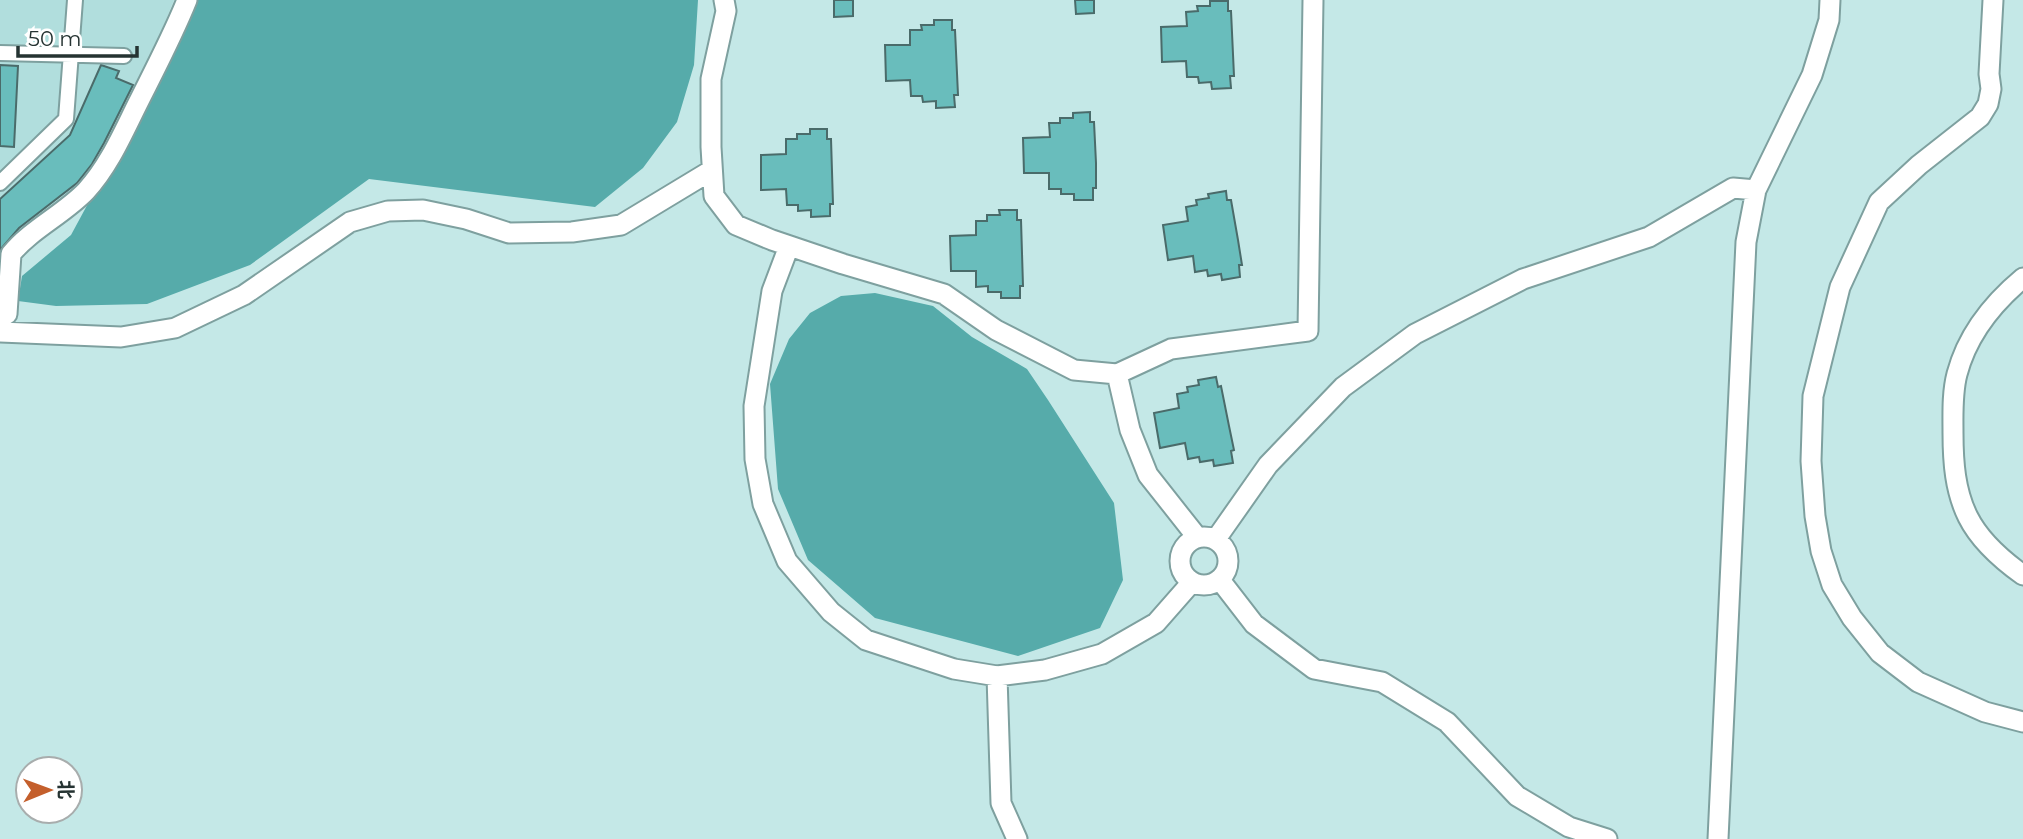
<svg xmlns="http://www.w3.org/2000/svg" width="2023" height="839" font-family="Montserrat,'Noto Sans SC',sans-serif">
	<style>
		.built { fill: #b1dedd }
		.forest { fill: #56abaa }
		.building { fill: #69bdbc; stroke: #4a6b6a; stroke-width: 2 }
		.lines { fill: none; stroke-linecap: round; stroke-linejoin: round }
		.pedestrian-casing { stroke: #7ea09f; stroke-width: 18 }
		.minor-casing { stroke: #7ea09f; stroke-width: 23 }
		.pedestrian { stroke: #fff; stroke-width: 14 }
		.minor { stroke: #fff; stroke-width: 19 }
	</style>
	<rect width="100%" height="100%" fill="#c4e8e7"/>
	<!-- built -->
	<path class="built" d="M0 0H174L116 141 105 159 18 241 0 323Z"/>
	<!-- forest -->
	<path class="forest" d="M198 0H698L694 65 677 122 643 168 595 207 369 179 250 265 147 304 56 306 18 301 22 276 71 235Z
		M875 293 933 306 972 337 1027 369 1048 400 1114 503 1123 580 1100 628 1018 656 875 618 808 560 778 489 770 384 789 339 810 313 841 296Z"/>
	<!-- building -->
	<path class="building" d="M834 0H853V16L834 17Z
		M1075 0H1094V13L1076 14Z
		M1210 1H1228V11H1231L1234 76H1230L1231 88 1212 89 1211 82 1199 83 1198 77H1187L1186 61 1162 62 1161 27 1187 26 1186 12 1198 11 1197 6H1210Z
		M934 20H952V30H955L958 95H954L955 107 936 108V101L923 102 922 96H911L910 80 886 81 885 45H910V30H922L921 25H934Z
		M0 65 18 66 14 147 0 146Z
		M101 65 119 71 116 78 133 85 104 143 92 164 77 183 19 228 0 250V199L70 135Z
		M1090 112V122H1094L1096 163V188H1093V200H1074V194H1061V189H1049V173H1024L1023 138 1050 137 1049 123H1060V118H1073V113Z
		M810 129H827V139H831L833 204H830V216L811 217V210L798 211V205H787L786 189 761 190V155L786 154V139H797V134H810Z
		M1226 191 1227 200H1231L1238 240 1242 265H1239L1240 277 1222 280 1221 274 1208 276 1207 270 1195 272 1193 256 1168 260 1163 225 1188 221 1186 207 1197 205 1196 200 1209 198 1208 194Z
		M999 210H1017V220H1021L1023 286H1020V298H1001V292H988V286L976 287V271H951L950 236 976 235V221H987V215H1000Z
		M1216 377 1218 387 1221 386 1229 426 1234 450 1231 451 1233 463 1214 466 1213 460 1200 462 1199 457 1188 459 1185 443 1160 448 1154 413 1179 408 1177 394 1188 392 1187 387 1199 385 1198 380Z"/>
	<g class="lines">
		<!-- pedestrian casing -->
		<g class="pedestrian-casing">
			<path id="pedestrian" d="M0 53 124 56
				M0 183 66 119 75 0"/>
		</g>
		<!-- minor casing -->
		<g class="minor-casing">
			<path id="minor" d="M724 0 726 11 711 79V147L714 196 736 225 772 240 843 264 944 294 996 330 1074 370 1117 374 1171 349 1308 331 1313 0
				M1993 0 1989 74 1991 89 1988 104 1980 117 1919 165 1879 202 1840 287 1813 396 1811 461 1815 516 1821 551 1832 585 1852 618 1880 653 1918 682 1985 712 2023 722
				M789 246 772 291 754 406 755 459 763 504 787 561 831 612 866 640 954 669 997 676
				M2023 278C1993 303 1967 336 1957 374 1952 393 1953 414 1953 433 1953 462 1955 491 1968 517 1980 541 2002 560 2023 575
				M0 314H7L11 254C30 230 64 214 86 191 109 166 123 133 138 103 155 69 173 35 187 0
				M0 332 121 337 175 328 244 295 350 222 388 211 423 210 466 219 509 233 572 232 621 225 712 170
				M1117 374 1130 430 1148 475 1197 537
				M1180 561a24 24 0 1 1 48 0a24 24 0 1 1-48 0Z
				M1216 539 1268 465 1343 387 1415 334 1523 279 1649 237 1733 188 1756 190
				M1220 580 1254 624 1314 669 1382 682 1447 722 1517 796 1569 827 1607 839
				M1017 839 1001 803 997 676 1045 670 1102 654 1156 623 1192 582
				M1718 839 1746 242 1756 190 1812 75 1829 20 1830 0"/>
		</g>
		<!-- pedestrian -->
		<use href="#pedestrian" class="pedestrian"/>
		<!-- minor -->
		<use href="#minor" class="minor"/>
	</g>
	<!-- north arrow -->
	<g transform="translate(49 790) rotate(89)"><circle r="33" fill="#ffffff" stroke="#a8adad" stroke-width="2"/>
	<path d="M0-5L12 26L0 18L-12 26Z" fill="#c45f2c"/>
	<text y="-10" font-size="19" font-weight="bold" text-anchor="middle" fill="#253332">北</text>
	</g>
	<!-- scale -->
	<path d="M18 46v10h119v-10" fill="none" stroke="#253332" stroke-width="3.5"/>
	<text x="28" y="46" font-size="21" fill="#253332" stroke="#ffffff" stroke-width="5" paint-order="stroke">50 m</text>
</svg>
